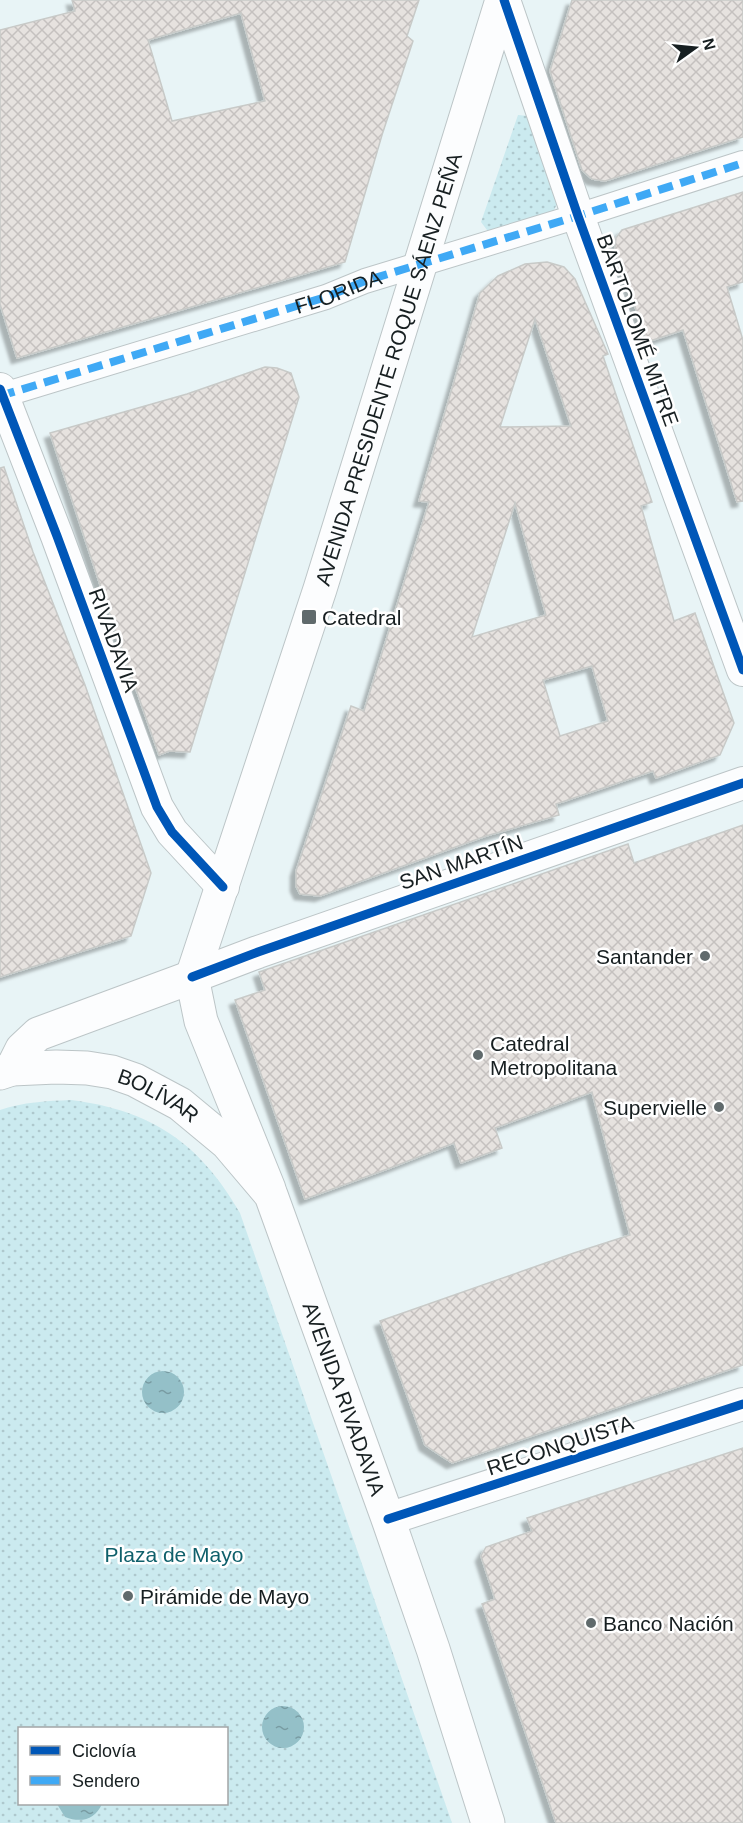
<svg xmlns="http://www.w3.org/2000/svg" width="743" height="1823" font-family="Arial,sans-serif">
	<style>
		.green { fill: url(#green-dots); fill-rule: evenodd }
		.water { fill: url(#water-ripples) }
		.building { fill: url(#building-cross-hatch); stroke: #c8cac8; stroke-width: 1.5; fill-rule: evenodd; filter: url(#shadow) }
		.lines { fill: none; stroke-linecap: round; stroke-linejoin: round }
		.pedestrian-casing { stroke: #bcc5c7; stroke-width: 26 }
		.minor-casing { stroke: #bcc5c7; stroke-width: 34 }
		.secondary-casing { stroke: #bcc5c7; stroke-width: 35 }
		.primary-casing { stroke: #bcc5c7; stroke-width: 35 }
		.pedestrian { stroke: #fcfdfe; stroke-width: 24 }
		.minor { stroke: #fcfdfe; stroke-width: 32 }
		.secondary { stroke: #fcfdfe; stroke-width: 33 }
		.primary { stroke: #fcfdfe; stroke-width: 33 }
		.quiet { stroke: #3fa9f5; stroke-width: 8; stroke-dasharray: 15 8; stroke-linecap: butt }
		.cycleway-casing { stroke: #fff; stroke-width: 13 }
		.cycleway { stroke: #0057b8; stroke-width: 9 }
		.poi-dot { fill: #606a6c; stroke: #fff; stroke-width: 2 }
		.labels { text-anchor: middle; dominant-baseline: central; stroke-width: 5; stroke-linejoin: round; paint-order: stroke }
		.street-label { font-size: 21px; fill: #171f21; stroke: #fff }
		.poi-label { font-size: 21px; fill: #171f21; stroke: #fff; text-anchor: start }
		.park-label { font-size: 21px; fill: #0f606b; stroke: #fff }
	</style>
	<defs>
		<pattern id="green-dots" width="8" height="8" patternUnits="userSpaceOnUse" patternTransform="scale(1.5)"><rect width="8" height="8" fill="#cbeaef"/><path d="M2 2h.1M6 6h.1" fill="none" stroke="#aec8cd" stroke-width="1.8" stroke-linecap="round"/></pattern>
		<pattern id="water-ripples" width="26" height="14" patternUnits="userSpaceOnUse" patternTransform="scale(1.5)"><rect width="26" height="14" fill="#94c0c8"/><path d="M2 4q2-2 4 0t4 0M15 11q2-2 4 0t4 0" fill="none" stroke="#789ba2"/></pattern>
		<pattern id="building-cross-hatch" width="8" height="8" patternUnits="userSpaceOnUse" patternTransform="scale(1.5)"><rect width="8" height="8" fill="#e6e2df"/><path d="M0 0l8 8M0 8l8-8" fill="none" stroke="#c5c1bf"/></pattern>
		<filter id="shadow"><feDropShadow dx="-5.5" dy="5.5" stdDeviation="1.5" flood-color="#0004"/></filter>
	</defs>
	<rect width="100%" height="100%" fill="#e8f4f6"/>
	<!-- green -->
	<path class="green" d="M518 115 528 116 559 200 553 212 490 234 481 222Z
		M71 1100C151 1110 200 1143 240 1213L452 1823H0V1110C24 1102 46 1101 71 1100ZM20 1728H226V1804H20Z"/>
	<!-- water -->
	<path class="water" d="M142 1392a21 21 0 1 1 42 0a21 21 0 1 1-42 0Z
		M262 1727a21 21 0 1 1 42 0a21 21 0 1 1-42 0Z
		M57 1804H102C95 1820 81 1823 65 1817Z"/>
	<!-- building -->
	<path class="building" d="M72 0H419L407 36 413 41 382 135 345 262 17 358 0 304V30L75 11ZM241 13 265 101 172 121 148 40Z
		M572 0H743V137L605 181 592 179 582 170 550 71Z
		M743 192V282L727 287 743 340V501L737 502 683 330 647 342 615 248 616 238 622 230Z
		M547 262 564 267 575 279 608 354 603 356 652 502 641 506 674 621 695 613 734 723 720 755 656 778 653 771 556 804 559 815 486 836 320 896 300 894 296 886V871L351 706 364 711 429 502 419 501 480 293 498 276 525 264ZM535 319 571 426 500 427ZM515 503 546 615 472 637ZM592 666 608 721 560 736 543 680Z
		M265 367 277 368 291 373 299 397 190 752 169 751 159 755 105 600 50 433 187 394Z
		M4 467 33 552 85 685 151 873 131 936 0 977V468Z
		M743 825V1365L452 1463 425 1445 380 1321 574 1253 630 1235 592 1092 495 1128 502 1148 461 1163 454 1143 390 1168 305 1199 235 1000 265 990 259 972 628 844 634 863Z
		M743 1448V1823H556L482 1604 495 1599 481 1556 486 1547 532 1531 527 1518Z"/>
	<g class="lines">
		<!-- pedestrian casing -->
		<g class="pedestrian-casing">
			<path id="pedestrian" d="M0 396 326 297 365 281 578 216 743 163"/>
		</g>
		<!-- minor casing -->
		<g class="minor-casing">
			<path id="minor" d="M504 0 578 216 743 670
				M0 389 57 536 157 807 172 832 223 887
				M192 977 258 952 743 783
				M388 1519 743 1404"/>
		</g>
		<!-- secondary casing -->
		<g class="secondary-casing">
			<g id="secondary">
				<path id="s1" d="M192 977 320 589 502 0"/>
				<path d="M192 977 201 1021 269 1189"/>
				<path d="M12 1069 22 1049 38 1034 192 977"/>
			</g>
		</g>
		<!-- primary casing -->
		<g class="primary-casing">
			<g id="primary">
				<path id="s2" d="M0 1073 12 1069 56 1067 87 1068 112 1072 135 1080 180 1104 227 1143 271 1195 388 1519 433 1649 488 1823"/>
			</g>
		</g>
		<!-- pedestrian -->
		<use href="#pedestrian" class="pedestrian"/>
		<!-- minor -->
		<use href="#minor" class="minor"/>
		<!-- secondary -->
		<use href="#secondary" class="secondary"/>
		<!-- primary -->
		<use href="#primary" class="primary"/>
		<!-- quiet -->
		<path class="quiet" id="s3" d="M0 396 326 297 365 281 578 216 743 163"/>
		<!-- cycleway casing -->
		<g class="cycleway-casing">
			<path id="cycleway" d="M504 0 578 216 743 670
				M0 389 57 536 157 807 172 832 223 887
				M192 977 258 952 743 783
				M388 1519 743 1404"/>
		</g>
		<!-- cycleway -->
		<use href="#cycleway" class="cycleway"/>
	</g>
	<!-- markers -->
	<g class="poi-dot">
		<rect x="301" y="609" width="16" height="16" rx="3"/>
		<circle cx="705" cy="956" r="6"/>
		<circle cx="478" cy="1055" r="6"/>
		<circle cx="719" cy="1107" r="6"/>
		<circle cx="128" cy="1596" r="6"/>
		<circle cx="591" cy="1623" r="6"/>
	</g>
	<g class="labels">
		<!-- street labels -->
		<g class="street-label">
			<text stroke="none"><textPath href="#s3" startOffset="354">FLORIDA</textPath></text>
			<text transform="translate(638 330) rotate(70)">BARTOLOMÉ MITRE</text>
			<text stroke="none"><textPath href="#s1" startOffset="639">AVENIDA PRESIDENTE ROQUE SÁENZ PEÑA</textPath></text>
			<text transform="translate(114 640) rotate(70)">RIVADAVIA</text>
			<text transform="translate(461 862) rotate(-19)">SAN MARTÍN</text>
			<text stroke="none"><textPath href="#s2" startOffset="165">BOLÍVAR</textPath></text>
			<text stroke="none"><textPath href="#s2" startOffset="534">AVENIDA RIVADAVIA</textPath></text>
			<text transform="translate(560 1445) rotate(-18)">RECONQUISTA</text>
		</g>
		<!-- poi labels -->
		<g class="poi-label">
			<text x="322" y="617">Catedral</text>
			<text x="693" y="956" text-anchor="end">Santander</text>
			<text x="490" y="1043">Catedral<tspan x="490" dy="24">Metropolitana</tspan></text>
			<text x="707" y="1107" text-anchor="end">Supervielle</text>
			<text x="140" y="1596">Pirámide de Mayo</text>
			<text x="603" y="1623">Banco Nación</text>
		</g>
		<!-- park labels -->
		<g class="park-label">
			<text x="174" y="1554">Plaza de Mayo</text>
		</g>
	</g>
	<!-- legend -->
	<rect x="18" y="1727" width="210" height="78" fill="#ffffff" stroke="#a2a5a6" stroke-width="1.5"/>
	<rect x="30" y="1746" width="30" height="9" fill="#0057b8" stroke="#a2a5a6" stroke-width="1.5"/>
	<text x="72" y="1757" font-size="18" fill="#171f21">Ciclovía</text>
	<rect x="30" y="1776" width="30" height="9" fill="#3fa9f5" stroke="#a2a5a6" stroke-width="1.5"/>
	<text x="72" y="1787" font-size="18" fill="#171f21">Sendero</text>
	<!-- north arrow -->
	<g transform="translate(695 48) rotate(75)" stroke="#ffffff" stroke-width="4.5" paint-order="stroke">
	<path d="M0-4.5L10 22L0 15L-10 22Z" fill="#171f21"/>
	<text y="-9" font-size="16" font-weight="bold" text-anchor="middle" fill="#171f21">N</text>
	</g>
</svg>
